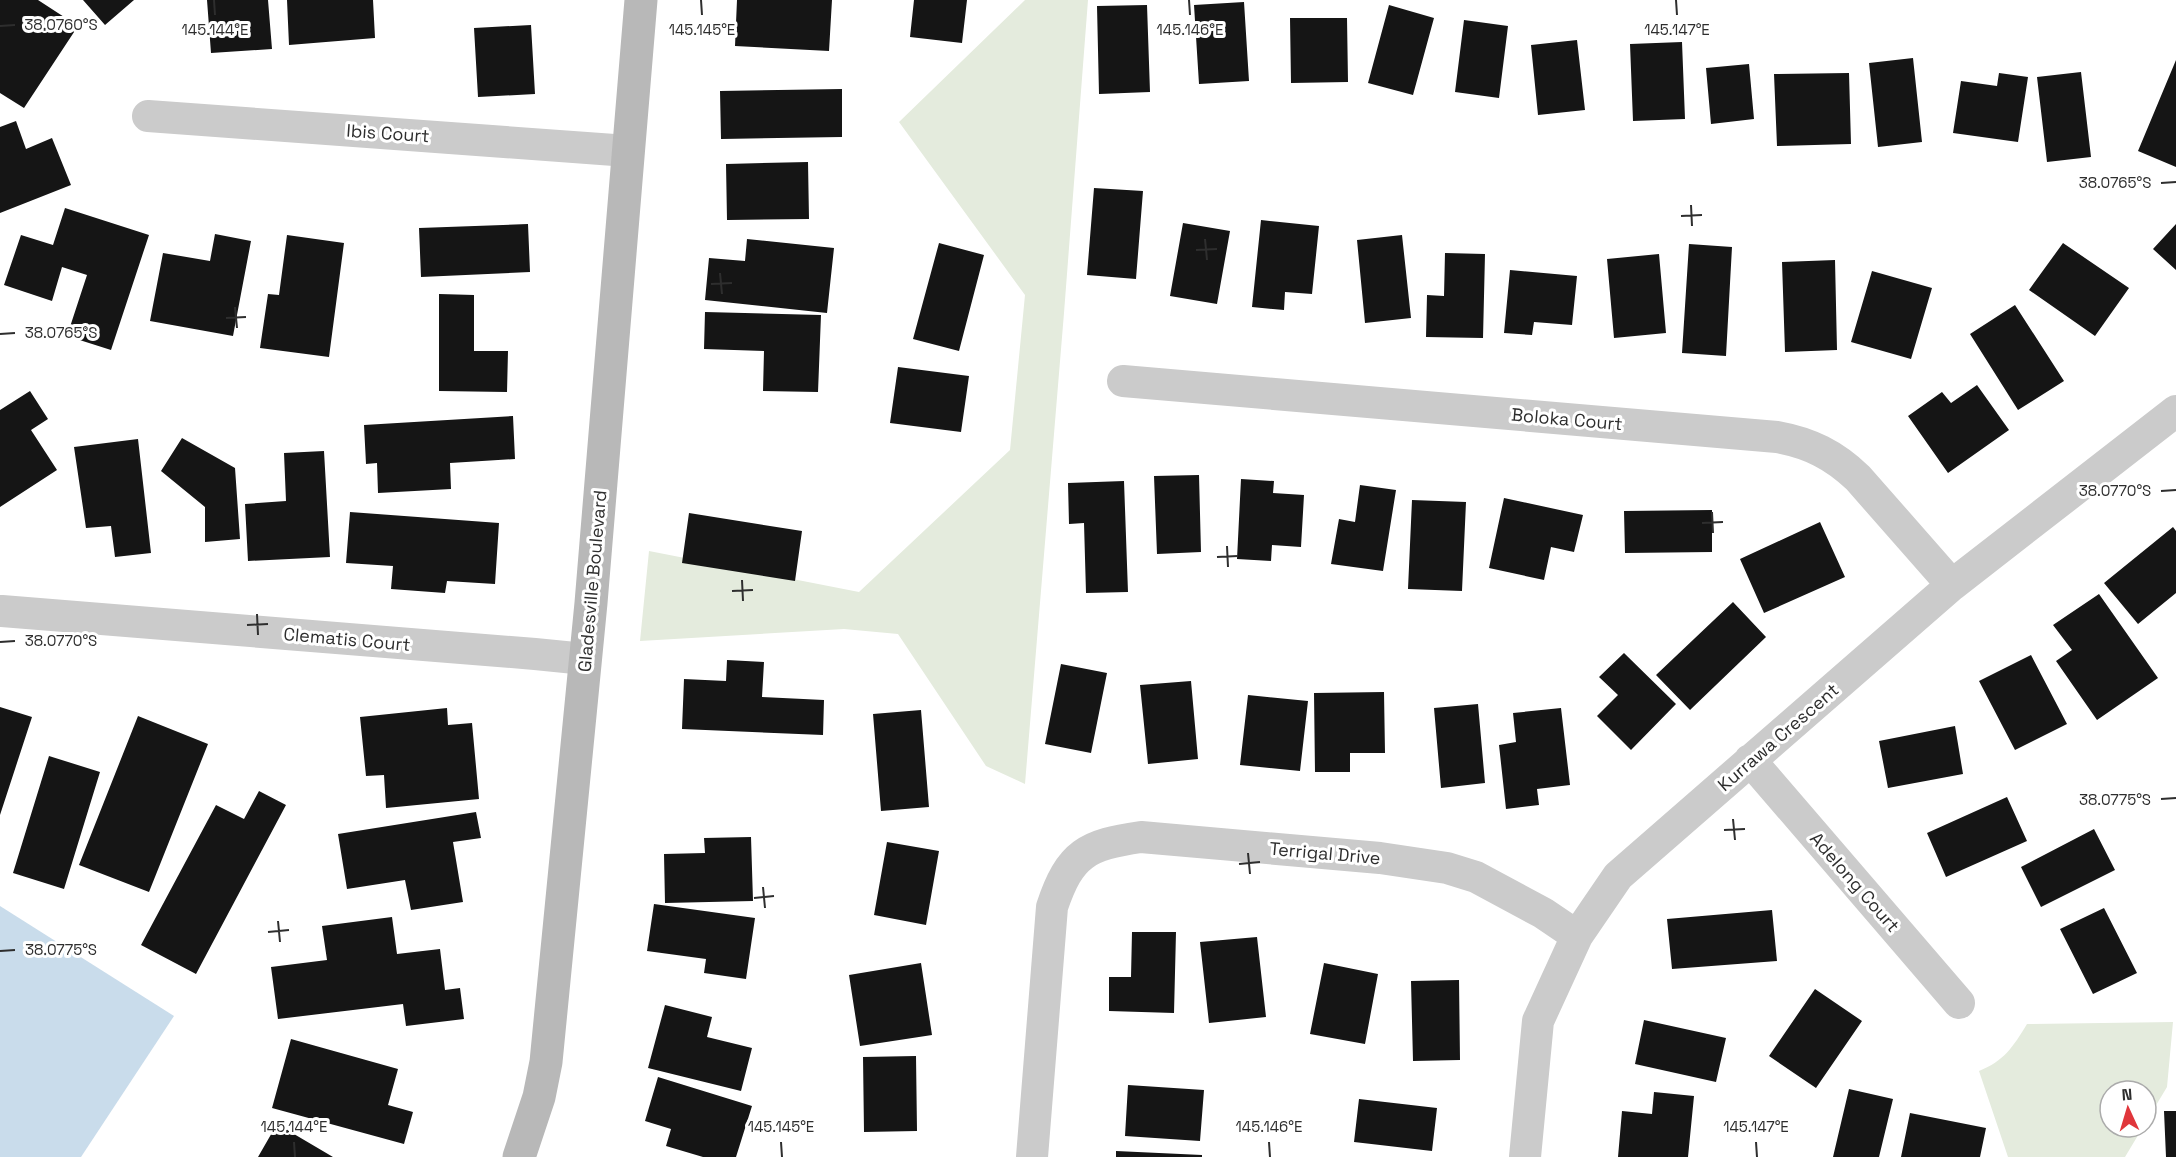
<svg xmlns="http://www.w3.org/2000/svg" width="2176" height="1157" font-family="'Space Grotesk',sans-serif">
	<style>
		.green { fill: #e4ebdd }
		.water { fill: #c9dceb }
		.building { fill: #151515 }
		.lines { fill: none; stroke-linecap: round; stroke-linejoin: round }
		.street { stroke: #cbcbcb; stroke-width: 32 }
		.secondary { stroke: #b8b8b8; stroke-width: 33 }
		.ticks { fill: none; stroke: #2e2e2e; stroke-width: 2 }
		.labels { text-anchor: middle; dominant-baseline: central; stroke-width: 6; stroke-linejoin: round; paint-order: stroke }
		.street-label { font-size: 18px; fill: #2e2e2e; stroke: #fff }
		.ticks-label { font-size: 15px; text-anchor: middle; fill: #2e2e2e; stroke: #fff; stroke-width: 6; stroke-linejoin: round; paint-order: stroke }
	</style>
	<rect width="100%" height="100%" fill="#fff"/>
	<!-- green -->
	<path class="green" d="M1025 0H1088L1064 313 1025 784 986 766 898 634 844 629 640 641 649 551 859 592 1010 450 1025 295 899 122Z
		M2173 1022 2167 1087 2146 1122V1091H2110V1127H2143L2125 1157H2008L1979 1071C2004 1061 2013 1047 2027 1024Z"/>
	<!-- water -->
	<path class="water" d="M0 906 174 1016 81 1157H0Z"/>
	<!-- building -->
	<path class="building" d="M0 0H38L78 26 24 108 0 93Z
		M83 0H134L105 25Z
		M207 0H268L272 49 211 53Z
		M287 0H373L375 38 289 45Z
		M737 0H832L829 51 735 46Z
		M914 0H967L962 43 910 37Z
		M1244 2 1249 81 1199 84 1194 5Z
		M1147 5 1150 92 1099 94 1097 6Z
		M1389 5 1434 18 1413 95 1368 83Z
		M1290 18H1347L1348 82 1291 83Z
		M1464 20 1508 26 1499 98 1455 92Z
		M531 25 535 94 478 97 474 28Z
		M1577 40 1585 110 1538 115 1531 45Z
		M1682 42 1685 119 1633 121 1630 44Z
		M1913 58 1922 142 1878 147 1869 63Z
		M2176 60V167L2138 151Z
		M1749 64 1754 119 1711 124 1706 68Z
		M2081 72 2091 157 2047 162 2037 77Z
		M1849 73 1851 144 1777 146 1774 74Z
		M1999 73 2028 77 2018 142 1953 133 1961 81 1997 86Z
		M842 89V137L721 139 720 91Z
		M16 121 26 149 52 138 71 185 0 213V127Z
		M808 162 809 219 727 220 726 164Z
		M1094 188 1143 191 1136 279 1087 275Z
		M65 208 149 235 111 350 67 336 87 275 62 267 52 301 4 285 21 235 53 245Z
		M1261 220 1319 226 1312 294 1285 292 1284 310 1252 307Z
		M1183 223 1230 231 1217 304 1170 296Z
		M528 224 530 272 421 277 419 228Z
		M2176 224V270L2153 249Z
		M215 234 251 241 233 336 150 321 163 253 210 261Z
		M287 235 344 243 329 357 260 348 268 294 279 295Z
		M1402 235 1411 318 1365 323 1357 240Z
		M747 239 834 248 827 313 705 300 709 258 745 261Z
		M939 243 984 255 959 351 913 339Z
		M2063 243 2129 288 2095 336 2029 290Z
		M1689 244 1732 247 1726 356 1682 353Z
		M1445 253 1485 254 1483 338 1426 337 1427 295 1444 296Z
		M1659 254 1666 333 1614 338 1607 259Z
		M1835 260 1837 350 1785 352 1782 262Z
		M1510 270 1577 276 1572 325 1534 322 1532 335 1504 333Z
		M1872 271 1932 288 1911 359 1851 342Z
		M439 294 474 295V351H508L507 392 439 391Z
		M2015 305 2064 381 2018 410 1970 334Z
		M705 312 821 315 818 392 763 391 764 351 704 349Z
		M898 367 969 376 961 432 890 423Z
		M1977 385 2009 430 1948 473 1908 416 1942 392 1951 403Z
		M30 391 48 419 31 430 57 470 0 507V410Z
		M513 416 515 459 450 463 451 489 378 493 377 463 366 464 364 425Z
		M182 438 235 468 240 539 205 542V507L161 471Z
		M138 439 151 553 115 557 111 526 86 528 74 447Z
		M324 451 330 557 248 561 245 504 286 501 284 453Z
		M1199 475 1201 552 1157 554 1154 476Z
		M1241 479 1274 481 1273 493 1304 495 1301 547 1272 545 1271 561 1237 559Z
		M1124 481 1128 592 1086 593 1084 523 1069 524 1068 483Z
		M1360 485 1396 490 1383 571 1331 564 1339 519 1355 522Z
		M1504 498 1583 515 1574 552 1551 547 1544 580 1489 568Z
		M1412 500 1466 502 1462 591 1408 589Z
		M1712 510V552L1625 553 1624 511Z
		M350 512 499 523 495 584 447 581 445 593 391 589 393 566 346 563Z
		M689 513 802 531 795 581 682 563Z
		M1820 522 1845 577 1764 613 1740 559Z
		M2173 527 2176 531V593L2138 624 2104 583Z
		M2099 594 2158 678 2097 720 2056 661 2072 650 2053 625Z
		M1733 602 1766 637 1690 710 1656 675Z
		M1624 653 1676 704 1631 750 1597 716 1618 695 1599 677Z
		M2031 655 2067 724 2015 750 1979 681Z
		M727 660 764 662 762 697 824 700 823 735 682 729 684 679 726 681Z
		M1061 664 1107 673 1091 753 1045 744Z
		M1191 681 1198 759 1148 764 1140 685Z
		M1384 692 1385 753H1350V772H1315L1314 693Z
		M1248 695 1308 701 1300 771 1240 765Z
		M1478 704 1485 783 1441 788 1434 708Z
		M0 707 32 717 0 815Z
		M447 708 448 725 472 723 479 799 386 808 384 775 366 776 360 717Z
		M1561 708 1570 785 1537 789 1539 805 1506 809 1499 745 1516 742 1513 713Z
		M921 710 929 807 881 811 873 714Z
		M138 716 208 744 149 892 79 865Z
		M1955 726 1963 774 1888 788 1879 741Z
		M49 756 100 772 64 889 13 873Z
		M259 791 286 805 196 974 141 945 216 805 244 819Z
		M2007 797 2027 841 1946 877 1927 833Z
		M476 812 481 838 453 842 463 902 411 910 405 880 347 889 338 834Z
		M2094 829 2115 870 2041 907 2021 867Z
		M751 837 753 901 665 903 664 854 705 853 704 838Z
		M887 842 939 851 926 925 874 915Z
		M654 904 755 918 746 979 704 973 706 959 647 951Z
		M2104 908 2137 973 2093 994 2060 929Z
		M1772 910 1777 961 1672 969 1667 919Z
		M392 917 397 954 440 949 445 990 460 988 464 1019 406 1026 403 1004 278 1019 271 967 327 960 322 926Z
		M1132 932H1176L1174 1013 1109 1011V977H1131Z
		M1257 937 1266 1017 1209 1023 1200 942Z
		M921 963 932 1035 860 1046 849 975Z
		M1324 963 1378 974 1365 1044 1310 1034Z
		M1459 980 1460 1060 1413 1061 1411 981Z
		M1815 989 1862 1021 1816 1088 1769 1056Z
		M665 1005 712 1017 707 1037 752 1048 741 1091 648 1068Z
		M1644 1020 1726 1038 1716 1082 1635 1064Z
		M291 1039 398 1069 388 1105 413 1112 404 1144 272 1108Z
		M916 1056 917 1131 864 1132 863 1057Z
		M658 1077 752 1106 736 1157H703L666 1146 671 1129 645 1121Z
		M1128 1085 1204 1090 1200 1141 1125 1136Z
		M1849 1089 1893 1099 1879 1157H1833Z
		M1654 1092 1694 1096 1688 1157H1618L1622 1111 1652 1114Z
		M1359 1099 1437 1108 1432 1151 1354 1142Z
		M2164 1111H2176V1157H2166Z
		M1910 1113 1986 1128 1980 1157H1901Z
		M277 1124 333 1157H258Z
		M1116 1151 1202 1155V1157H1116Z"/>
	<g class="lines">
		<!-- street -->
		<path class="street" d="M148 116 628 151
			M1123 381 1777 437C1810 443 1834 455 1858 478L1952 585
			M2 611 535 654 585 659
			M1750 760 1959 1003
			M1032 1157 1052 907C1070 853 1087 845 1141 837L1380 858 1447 868 1476 877 1543 913 1577 936
			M1525 1157 1538 1021 1577 936 1618 876 1952 585 2176 411"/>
		<!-- secondary -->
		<path class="secondary" d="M519 1157 539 1097 546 1062 591 603 641 0"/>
	</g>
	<!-- ticks -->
	<path class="ticks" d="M214 0 215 15M701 0 702 15M1189 0 1190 15M1676 0 1677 15M0 26 15 25M2161 183 2176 182M1691 205 1692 226M1681 216 1702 215M1205 239 1207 260M1196 250 1217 249M720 273 722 294M711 284 732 283M235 307 237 328M226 318 246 317M0 334 15 333M2161 491 2176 490M1712 512 1713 533M1702 523 1723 522M1227 546 1228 567M1217 557 1238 556M742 580 743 601M732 591 753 590M257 614 258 635M247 625 268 624M0 642 15 641M2161 799 2176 798M1733 819 1735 840M1724 830 1745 829M1248 853 1250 874M1239 864 1260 862M763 887 765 908M754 898 774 896M278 921 280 942M268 932 289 930M0 951 15 950M294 1142 295 1157M781 1142 782 1157M1269 1142 1270 1157M1756 1142 1757 1157"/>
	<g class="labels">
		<!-- street labels -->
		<g class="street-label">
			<text transform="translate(388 133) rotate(4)">Ibis Court</text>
			<text transform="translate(1567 419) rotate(5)">Boloka Court</text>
			<text transform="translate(592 581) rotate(-85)">Gladesville Boulevard</text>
			<text transform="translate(347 639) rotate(5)">Clematis Court</text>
			<text transform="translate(1778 737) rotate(-41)">Kurrawa Crescent</text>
			<text transform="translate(1325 853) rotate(5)">Terrigal Drive</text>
			<text transform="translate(1855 882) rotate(49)">Adelong Court</text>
		</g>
	</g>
	<g class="ticks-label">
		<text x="61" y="30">38.0760°S</text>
		<text x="215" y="35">145.144°E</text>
		<text x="702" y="35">145.145°E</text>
		<text x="1190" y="35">145.146°E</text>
		<text x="1677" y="35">145.147°E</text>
		<text x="2115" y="188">38.0765°S</text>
		<text x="61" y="338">38.0765°S</text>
		<text x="2115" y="496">38.0770°S</text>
		<text x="61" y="646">38.0770°S</text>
		<text x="2115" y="805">38.0775°S</text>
		<text x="61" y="955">38.0775°S</text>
		<text x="294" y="1132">145.144°E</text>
		<text x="781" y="1132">145.145°E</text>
		<text x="1269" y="1132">145.146°E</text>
		<text x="1756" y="1132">145.147°E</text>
	</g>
	<!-- north arrow -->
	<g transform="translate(2128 1109) rotate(356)"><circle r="28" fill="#ffffff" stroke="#ababab" stroke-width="1.5"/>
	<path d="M0-4.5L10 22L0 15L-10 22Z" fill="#e0363b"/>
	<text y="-9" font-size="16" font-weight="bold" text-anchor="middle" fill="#2e2e2e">N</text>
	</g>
</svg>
